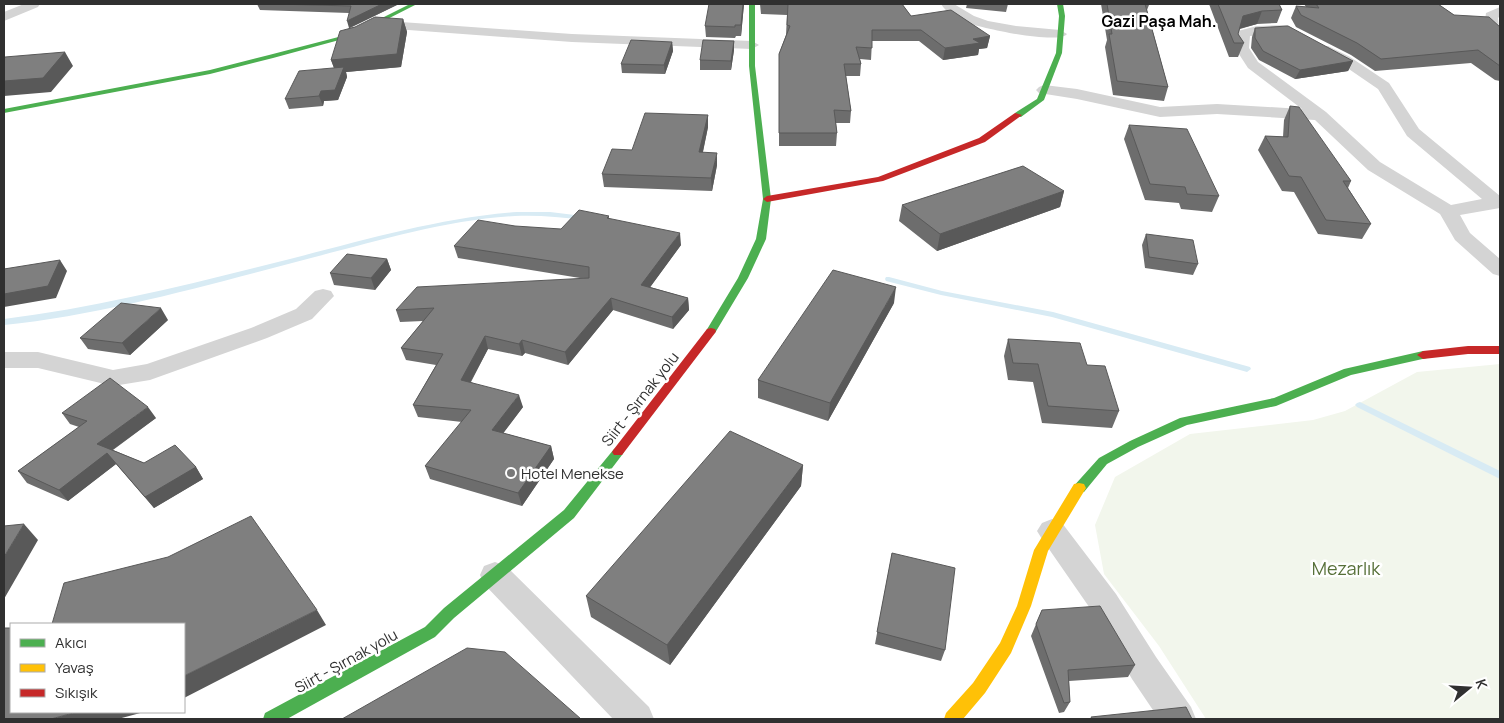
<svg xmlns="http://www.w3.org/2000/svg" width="1504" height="723" font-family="Manrope,sans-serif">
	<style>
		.green { fill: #f2f6ec }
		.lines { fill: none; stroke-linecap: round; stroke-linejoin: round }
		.stream { fill: #d8ebf4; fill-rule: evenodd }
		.street { fill: #d4d4d4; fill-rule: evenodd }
		.fast { fill: #4caf50; fill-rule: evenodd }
		.slow { fill: #ffc107; fill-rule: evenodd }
		.jam { fill: #c62828; fill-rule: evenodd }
		.wall { fill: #6d6d6d }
		.shaded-wall { fill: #595959 }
		.building { fill: #7f7f7f; stroke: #595959 }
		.poi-dot { fill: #787878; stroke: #fff; stroke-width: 2 }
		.labels { text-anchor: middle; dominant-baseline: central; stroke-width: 5; stroke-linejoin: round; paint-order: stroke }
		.street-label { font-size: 15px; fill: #303030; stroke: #fff }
		.poi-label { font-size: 15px; fill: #303030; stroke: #fff; text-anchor: start }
		.far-district-label { font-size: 16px; font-weight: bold; fill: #000; stroke: #fff }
		.near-park-label { font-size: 18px; fill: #577039; stroke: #fff }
	</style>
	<rect width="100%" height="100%" fill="#fff"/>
	<!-- green -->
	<path class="green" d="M1500 364V719H1206L1159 646 1104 574 1095 525 1115 477 1190 434 1313 420 1345 411 1417 372Z"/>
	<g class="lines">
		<!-- stream -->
		<path class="stream" d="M517 212H550L583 216 587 218 583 220C560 217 538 215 515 216 445 220 378 241 311 258 210 284 108 314 4 325V319C101 307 195 283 290 259 365 240 439 218 517 212Z
			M886 277H889L942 291 1053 312 1250 367 1251 369 1247 372 1052 317 941 295 886 281 885 279Z
			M1360 402 1500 471V479L1357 407 1355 405 1357 403Z"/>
		<!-- street -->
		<path class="street" d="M24 4H40L38 7 4 21V12Z
			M941 4H954L974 16 988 21 1016 26 1060 30 1067 34C1058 45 980 28 965 22 956 18 946 12 941 4Z
			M1500 7V16L1498 18 1500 39 1495 38 1484 28 1486 13Z
			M373 20 572 34 752 41 759 45 752 49 572 42 368 27 366 24Z
			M1287 25 1294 29 1292 32 1250 36 1249 48 1258 62 1326 112 1380 162 1451 205 1482 199 1407 136 1378 89 1340 63 1318 52 1316 49 1318 46H1328L1350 57 1389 83 1419 129 1500 196V208L1460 215 1470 233 1500 259V276L1493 274 1455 240 1440 214 1368 170 1315 120 1217 114 1160 117 1077 99 1039 93 1036 90 1039 87 1044 85 1077 89 1160 107 1217 104 1302 109 1248 68 1235 48 1238 31 1257 26Z
			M323 289 331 291 334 296 312 319 267 338 150 380 113 386 38 368H4V352H38L113 370 147 364 251 328 296 309 315 291Z
			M1052 519 1062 523 1116 594 1156 657 1191 707 1196 719H1159L1132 679 1094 614 1042 539 1037 531 1042 523Z
			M495 562 506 566 649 707 654 719H613L484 584 480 575 484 566Z"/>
		<!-- fast -->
		<path class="fast" d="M410 4H417L354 36 273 58 210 74 4 113V109L210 70 269 55 350 34Z
			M749 4H755V66L771 199 766 239 748 278 715 333 711 334 706 331 738 278 756 239 763 199 749 66Z
			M1057 4H1063L1065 16 1062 53 1044 100 1021 117H1015V113L1037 99 1056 53 1059 16Z
			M1423 351 1427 352 1429 355 1427 358 1351 375 1276 406 1187 425 1138 447 1107 464 1084 492 1079 493 1074 492 1072 488 1099 458 1130 441 1180 418 1274 398 1344 369Z
			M618 447 622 449 624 452 622 455 574 518 454 618 435 637 287 719H263L265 713 425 627 444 608 564 510 614 449Z"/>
		<!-- slow -->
		<path class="slow" d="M1079 483 1084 484 1086 488 1048 551 1031 606 1011 653 985 693 963 719H944L946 713 973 683 1000 643 1017 606 1034 550 1074 484Z"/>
		<!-- jam -->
		<path class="jam" d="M1015 113 1022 115 985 142 883 181 767 202 763 199 767 196 878 177 979 138Z
			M711 328 715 329 716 331 715 333 622 455H614L612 452 614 449 707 329Z
			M1468 346H1500V354H1468L1423 359 1417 355 1423 351Z"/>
	</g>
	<!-- wall -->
	<path class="wall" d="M257 4H399L350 28 403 19 407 32 401 67 346 72 347 77 338 100 324 101 323 106 289 109 285 99 334 68 331 60 349 28V13L260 10Z
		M744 4 741 36H736L735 38 706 37 705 26Z
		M760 4H902L911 16 990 36 987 48 979 49 978 55 943 60 919 41H872L871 60 860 59 861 64 860 76H846L851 111 850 123H836L837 133 836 146H779V54L786 35 787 15 761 14Z
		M967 4H1008L1006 12 966 8Z
		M1101 4H1148L1149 5 1147 10 1168 87 1164 101 1113 95 1105 47 1107 40Z
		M1209 4H1279L1282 10 1277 23 1257 24 1240 29 1238 34 1244 43 1238 57H1229Z
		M1304 4H1438L1454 15 1500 27V81L1495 80 1471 63 1375 71 1351 55 1296 27 1291 18 1296 6 1306 7Z
		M1255 28 1353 61 1348 71 1295 79 1259 60 1251 48 1252 37Z
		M734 41V50L731 70H700V60Z
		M672 42 673 51 665 74 622 73 621 64Z
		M1290 106 1351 181 1348 188 1371 224 1362 239 1318 234 1294 192 1282 191 1258 150 1265 136 1283 137 1284 120Z
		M708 115V127L703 152 717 165 712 191 604 187 602 174 632 150Z
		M1129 125 1219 196 1212 212 1181 209 1179 203 1145 200 1124 139Z
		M1064 191 1060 207 937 251 899 221 902 205Z
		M609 216V219L681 245 650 287 688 298 689 310 673 329 613 310 568 365 525 353 522 356 488 349 471 382 523 407 503 433 551 446 554 459 522 506 430 479 425 466 462 422 418 417 413 405 436 365 406 360 401 348 423 321 400 322 396 310 586 279 458 258 454 246 561 229Z
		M1146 234 1198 264 1193 275 1145 268 1142 245Z
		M387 259 391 270 375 290 334 285 330 273Z
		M894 303 828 421 758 398V380Z
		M168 320 130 355 88 349 80 338Z
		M1008 339 1087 365 1119 411 1112 428 1042 423 1033 382 1008 380 1004 356Z
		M62 413 156 418 113 450 144 463 196 467 203 479 154 508 116 464 68 501 27 483 18 471 79 427 70 424Z
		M803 465 801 486 670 665 591 617 586 596Z
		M892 553 945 650 941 661 875 644Z
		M1042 610 1135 665 1128 677 1069 681 1070 702 1064 712 1059 713 1031 636Z"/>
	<!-- shaded-wall -->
	<path class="shaded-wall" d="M382 4H399L349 28 347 21Z
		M743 4H744L741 36V25Z
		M1262 11 1257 24 1238 29 1243 16Z
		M403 19 407 32 401 67 346 72 347 77 338 100 324 101 323 106 319 96 321 91 336 73 331 60Z
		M990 36 987 48 979 49 978 55 943 60 945 48 973 39Z
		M734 41V50L731 70V61Z
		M672 42 673 51 665 74 664 65Z
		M65 52 73 66 51 92 4 96V81Z
		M1353 61 1348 71 1295 79 1300 70Z
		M708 115V127L700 165 699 152Z
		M717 153V165L712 191 711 178Z
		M1064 191 1060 207 937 251 940 234Z
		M680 233 681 245 643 297 641 285Z
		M387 259 391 270 375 290 371 278Z
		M60 260 67 271 56 298 4 307V294Z
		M896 287 894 303 828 421 830 403Z
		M611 298 613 310 568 365 565 352Z
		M688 298 689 310 673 329 672 317Z
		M161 308 168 320 130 355 122 343Z
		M485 336 488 349 465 392 461 380Z
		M522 340 525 353 522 356 519 344Z
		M519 395 523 407 496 443 492 430Z
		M148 407 156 418 108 453 116 464 68 501 59 490 97 444Z
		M551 446 554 459 522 506 518 493Z
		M803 465 801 486 670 665 667 645Z
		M196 467 203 479 154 508 145 497Z
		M24 524 38 540 4 599V557Z
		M317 610 326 625 184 698V676Z
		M77 712H144L118 719H51Z"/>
	<!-- building -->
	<path class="building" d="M275 4H382L347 21 351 6Z
		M709 4H743L741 25H735V27L705 26Z
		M781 4H902L911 16 951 10 990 36 973 39 980 43 945 48 921 30H872V48L856 47 861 64H844L851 111 834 110 837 133H779V54L790 26 787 25 788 4Z
		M1107 4H1145L1168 87 1117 81 1109 34H1112Z
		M1218 4H1279L1282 10 1262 11 1243 16 1238 34 1244 43H1234Z
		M1316 4H1438L1454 15 1489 17 1500 27V66L1478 50 1381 59 1357 43 1301 15 1296 6 1319 8Z
		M375 17 403 19 397 54 331 60 340 31 355 27Z
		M1288 26 1353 61 1300 70 1263 51 1255 38V28Z
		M631 40 672 42 664 65 621 64Z
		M703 40 734 41 731 61 700 60Z
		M65 52 43 78 4 81V59L5 57Z
		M344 67 335 90 321 91 319 96 285 99 299 71Z
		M1290 106 1299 107 1351 181H1343L1371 224 1326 220 1301 177 1289 176 1265 136 1288 137Z
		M645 113 708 115 699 152 717 153 711 178 602 174 612 149 632 150Z
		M1129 125 1187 129 1219 196 1187 194 1185 187 1150 184Z
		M1023 166 1064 191 940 234 902 205Z
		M579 210 609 216 607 218 680 233 641 285 688 298 672 317 611 298 565 352 522 340 519 344 485 336 461 380 519 395 492 430 551 446 518 493 425 466 471 410 413 405 443 354 401 348 434 308 396 310 417 287 589 278V267L454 246 478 220 515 226 561 229Z
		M1146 234 1193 240 1198 264 1149 257Z
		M347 254 387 259 371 278 330 273Z
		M60 260 48 286 4 294V269Z
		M833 270 896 287 830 403 758 380Z
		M121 303 161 308 122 343 80 338Z
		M1008 339 1080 343 1087 365 1105 366 1119 411 1048 406 1038 364 1013 363Z
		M110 378 148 407 97 444 144 463 175 445 196 467 145 497 107 453 59 490 18 471 87 421 62 413Z
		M730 431 803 465 667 645 586 596Z
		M251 516 317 610 184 676V624H52L64 583 168 557Z
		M24 524 4 557V526Z
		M892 553 955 568 945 650 877 632Z
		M1100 606 1135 665 1068 670 1070 702 1064 703 1036 624 1042 610Z
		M4 628H11V712H77L51 719H4Z
		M467 648 505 652 581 719H342Z
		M1186 707 1192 719H1092L1091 717Z"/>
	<!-- markers -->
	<circle class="poi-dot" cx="511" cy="473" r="5"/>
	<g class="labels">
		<!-- street labels -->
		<g class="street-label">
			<text transform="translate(640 399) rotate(-52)">Siirt - Şırnak yolu</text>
			<text transform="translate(346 661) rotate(-29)">Siirt - Şırnak yolu</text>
		</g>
		<!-- poi labels -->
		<g class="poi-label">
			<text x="521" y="473">Hotel Menekse</text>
		</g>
		<!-- far-district labels -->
		<g class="far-district-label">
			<text x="1159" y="21">Gazi Paşa Mah.</text>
		</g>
		<!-- near-park labels -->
		<g class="near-park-label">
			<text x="1346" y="568">Mezarlık</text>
		</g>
	</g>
	<!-- border -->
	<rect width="1504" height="723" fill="none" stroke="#303030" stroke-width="10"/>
	<!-- legend -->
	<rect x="10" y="623" width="175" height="90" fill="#ffffff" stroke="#acacac"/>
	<rect x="20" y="639" width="25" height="8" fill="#4caf50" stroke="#acacac"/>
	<text x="55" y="648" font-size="15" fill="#303030">Akıcı</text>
	<rect x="20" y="664" width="25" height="8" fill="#ffc107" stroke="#acacac"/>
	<text x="55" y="673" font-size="15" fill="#303030">Yavaş</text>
	<rect x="20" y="689" width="25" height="8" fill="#c62828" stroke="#acacac"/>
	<text x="55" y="698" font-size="15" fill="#303030">Sıkışık</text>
	<!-- north arrow -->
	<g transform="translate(1469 688) rotate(72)" stroke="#ffffff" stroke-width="4" paint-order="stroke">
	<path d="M0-4L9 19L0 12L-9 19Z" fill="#303030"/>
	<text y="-8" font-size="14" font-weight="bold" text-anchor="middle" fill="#303030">K</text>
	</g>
</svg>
